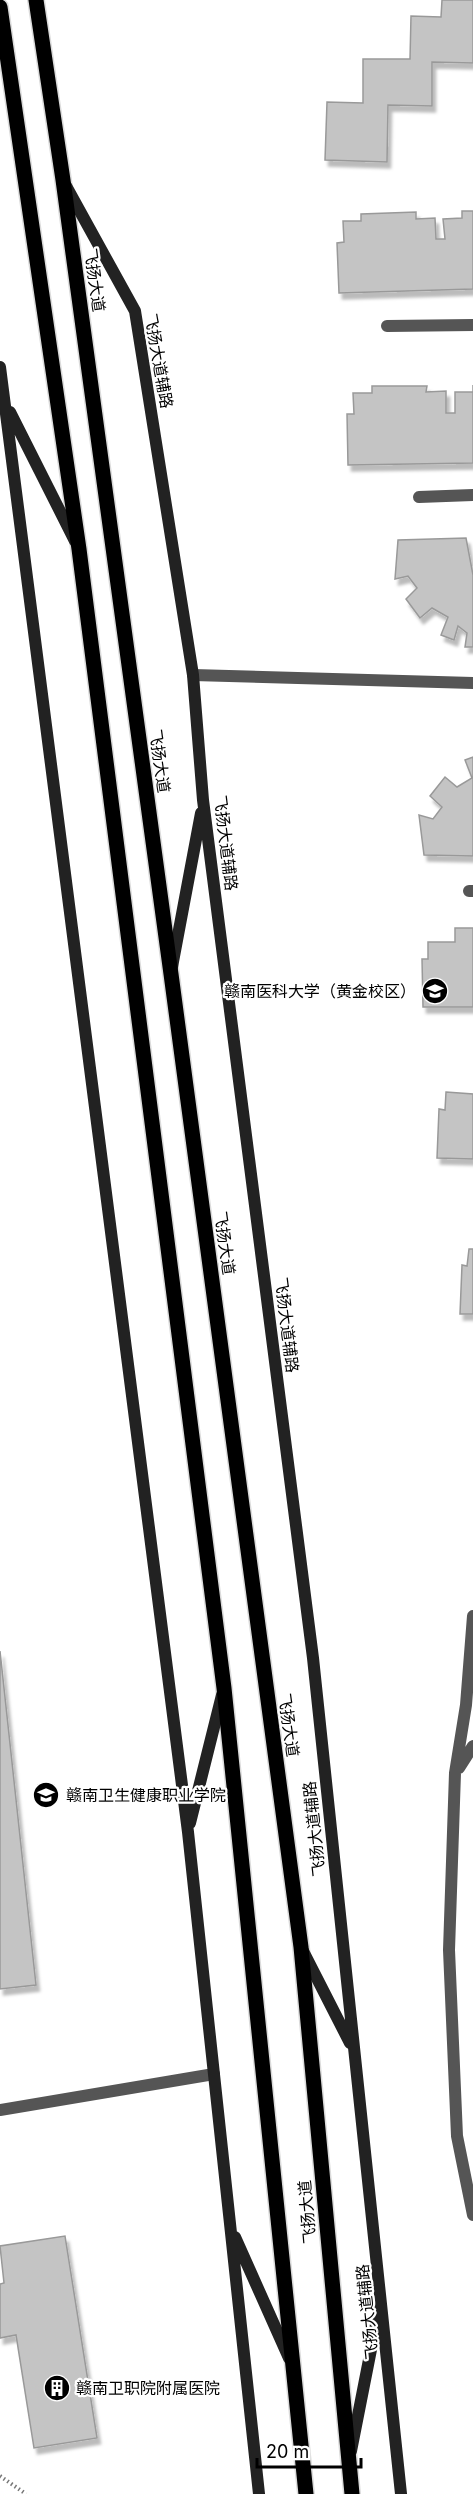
<svg xmlns="http://www.w3.org/2000/svg" width="473" height="2494" font-family="Inter,'Noto Sans SC',sans-serif">
	<style>
		.building { fill: #c4c4c4; stroke: #999; stroke-width: 1.5; filter: url(#shadow) }
		.lines { fill: none; stroke-linecap: round; stroke-linejoin: round }
		.primary-casing { stroke: #dbdbdb; stroke-width: 18 }
		.path { stroke: #777; stroke-width: 4; stroke-dasharray: 1.5 3; stroke-linecap: butt }
		.street { stroke: #555; stroke-width: 12 }
		.secondary { stroke: #222; stroke-width: 12 }
		.primary { stroke: #000; stroke-width: 15 }
		.labels { text-anchor: middle; dominant-baseline: central; stroke-width: 4.5; stroke-linejoin: round; paint-order: stroke }
		.street-label { font-size: 16px; fill: #000; stroke: #fff }
		.poi-label { font-size: 16px; fill: #000; stroke: #fff; text-anchor: start }
	</style>
	<defs>
		<filter id="shadow"><feDropShadow dx="3.5" dy="6" stdDeviation="1.5" flood-color="#0004"/></filter>
	</defs>
	<rect width="100%" height="100%" fill="#fff"/>
	<!-- building -->
	<path class="building" d="M442 0H473V63L432 62V106L388 105 387 162 325 160 327 102 363 103V59H410L411 16 441 17Z
		M462 211H473V289L339 293 337 243 344 242 343 221H361V214L416 212V219L435 218 436 239H445L443 219 462 218Z
		M473 385V463L348 465 347 414H354L353 393H372V386H427L426 392 446 391V413H455V392H473Z
		M466 538 473 575V647H465L467 633 458 626 454 640 441 635 448 617 432 608 420 618 406 599 417 588 408 576 395 579 398 540Z
		M473 757V856L424 855 419 815 433 819 442 807 430 796 445 777 457 787 472 778 465 760Z
		M455 928H473V1007H423L422 959H428V942H455Z
		M446 1092 473 1094V1159L437 1158 439 1109 445 1110Z
		M469 1249H473V1314H460L462 1265 467 1266Z
		M0 1651 36 1985 0 1989Z
		M65 2236 97 2438 34 2448 16 2335 0 2338V2284L4 2283 0 2246Z"/>
	<g class="lines">
		<!-- primary casing -->
		<g class="primary-casing">
			<path id="primary" d="M36 0 63 180 171 974 301 1947 352 2494
				M0 7 79 549 224 1688 306 2494"/>
		</g>
		<!-- path -->
		<path class="path" d="M0 2476 26 2494"/>
		<!-- street -->
		<path class="street" d="M387 326 473 325
			M419 497 473 495
			M193 675 473 683
			M469 891H473
			M473 1616 466 1705 455 1773 449 1950 457 2136 473 2215
			M459 1768 473 1746
			M0 2110 214 2074"/>
		<!-- secondary -->
		<path class="secondary" d="M66 186 135 311 193 675 203 800 313 1658 401 2494
			M0 367 188 1832 259 2494
			M10 412 75 541
			M172 967 201 813
			M190 1823 222 1695
			M303 1951 350 2043
			M235 2237 289 2358
			M351 2451 379 2309"/>
		<!-- primary -->
		<use href="#primary" class="primary"/>
	</g>
	<!-- icons -->
	<defs>
		<g id="university-disc" transform="scale(1.35)"><circle r="9.5" fill="#000" stroke="#fff"/><path d="M0-5L7-2L0 1L-7-2ZM-4 1L0 2.5L4 1V4Q0 6-4 4Z" fill="#fff"/></g>
		<g id="building-disc" transform="scale(1.35)"><circle r="9.5" fill="#000" stroke="#fff"/><path d="M-4-6H4V6H1V3H-1V6H-4ZM-2.5-4.3h1.7v1.8h-1.7ZM.8-4.3h1.7v1.8H.8ZM-2.5-1h1.7V.8h-1.7ZM.8-1h1.7V.8H.8Z" fill="#fff"/></g>
	</defs>
	<g fill-rule="evenodd">
		<use href="#university-disc" x="435" y="991"/>
		<use href="#university-disc" x="46" y="1795"/>
		<use href="#building-disc" x="57" y="2388"/>
	</g>
	<g class="labels">
		<!-- street labels -->
		<g class="street-label">
			<text transform="translate(95 280) rotate(82)">飞扬大道</text>
			<text transform="translate(159 361) rotate(80)">飞扬大道辅路</text>
			<text transform="translate(160 761) rotate(82)">飞扬大道</text>
			<text transform="translate(226 843) rotate(83)">飞扬大道辅路</text>
			<text transform="translate(225 1243) rotate(82)">飞扬大道</text>
			<text transform="translate(287 1325) rotate(83)">飞扬大道辅路</text>
			<text transform="translate(289 1725) rotate(82)">飞扬大道</text>
			<text transform="translate(314 1829) rotate(-96)">飞扬大道辅路</text>
			<text transform="translate(307 2212) rotate(-95)">飞扬大道</text>
			<text transform="translate(367 2312) rotate(-96)">飞扬大道辅路</text>
		</g>
		<!-- poi labels -->
		<g class="poi-label">
			<text x="416" y="991" text-anchor="end">赣南医科大学（黄金校区）</text>
			<text x="66" y="1795">赣南卫生健康职业学院</text>
			<text x="76" y="2388">赣南卫职院附属医院</text>
		</g>
	</g>
	<!-- scale -->
	<path d="M257 2458v9h104v-9" fill="none" stroke="#000000" stroke-width="3"/>
	<text x="266" y="2458" font-size="18" fill="#000000" stroke="#ffffff" stroke-width="4.5" paint-order="stroke">20 m</text>
</svg>
